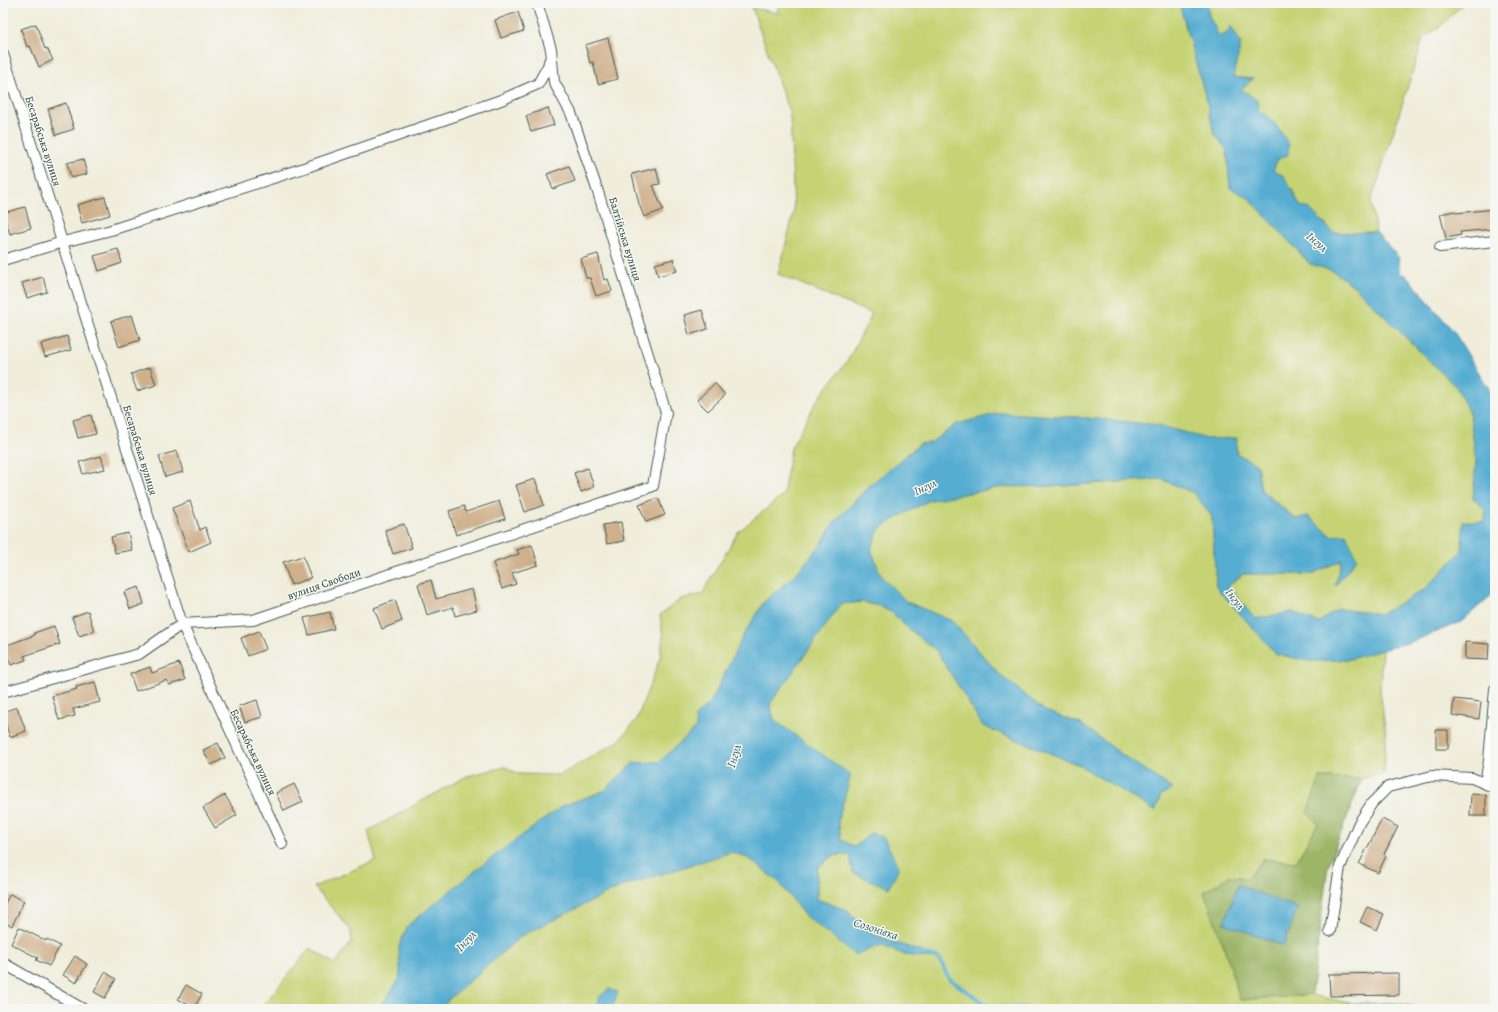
<svg xmlns="http://www.w3.org/2000/svg" width="1498" height="1012" font-family="Alegreya,serif">
	<style>
		.green { fill: #c6d375; stroke: #728854 }
		.forest { fill: #9cb566; stroke: #5e794d }
		.water { fill: #56add2; stroke: #3a7583 }
		.lines { fill: none; stroke-linecap: round; stroke-linejoin: round }
		.stream { stroke: #56add2; stroke-width: 4 }
		.building { fill: #cfb08b }
		.minor-casing { stroke: #3e574d; stroke-width: 12 }
		.minor { stroke: #fff; stroke-width: 10 }
		.labels { text-anchor: middle; dominant-baseline: central; stroke-width: 3; stroke-linejoin: round; paint-order: stroke }
		.street-label { font-size: 11px; fill: #1f3d34; stroke: #f6f6f2 }
		.water-label { font-size: 12px; font-style: italic; fill: #305f63; stroke: #f6f6f2 }
	</style>
	<rect width="100%" height="100%" fill="#f6f6f2"/>
	<filter id="ink" filterUnits="userSpaceOnUse"><feTurbulence type="fractalNoise" baseFrequency=".025" numOctaves="2"/><feDisplacementMap in="SourceGraphic" scale="8" xChannelSelector="R" yChannelSelector="G"/><feConvolveMatrix kernelMatrix="1 2 1 2 8 2 1 2 1" color-interpolation-filters="sRGB"/></filter>
	<filter id="wash" filterUnits="userSpaceOnUse"><feTurbulence type="fractalNoise" baseFrequency=".012" numOctaves="4" result="noise"/><feDisplacementMap in="SourceGraphic" scale="16" xChannelSelector="R" yChannelSelector="G"/><feGaussianBlur stdDeviation="0.9" result="paint"/><feColorMatrix in="noise" values="0 0 0 0 0 0 0 0 0 0 0 0 0 0 0 0 0 1.4 0 .05"/><feComposite in="paint" operator="in"/></filter>
	<g filter="url(#wash)">
		<rect width="100%" height="100%" fill="#f0eddb"/>
		<!-- green -->
		<path class="green" d="M778 3H1179L1207 102 1214 133 1227 150 1230 188 1249 198 1310 264 1333 271 1354 286 1457 388 1470 415 1476 461 1473 498 1486 511 1484 522 1463 521 1462 551 1425 589 1381 614 1338 609 1318 623 1292 612 1255 619 1228 586 1243 574H1312L1342 560 1336 585 1357 558 1308 516 1296 519 1261 490 1257 465 1236 453V438L1207 439 1158 425 1076 417 999 413 957 424 930 443 920 444 870 485 833 524 820 546 794 576 764 602 743 636 712 700 695 717 696 728 659 762 633 763 604 791 562 806 399 946 400 978 384 1002 373 1009H260L310 948 335 964 352 941 350 929 314 887 376 860 368 831 467 776 505 767 519 774 560 775 619 741 637 719 660 658 663 637 660 615 681 599 702 594 738 532 783 495 791 448 816 402 848 360 872 314 778 274 794 212 790 114 752 8 778 13Z
			M1207 3H1464L1444 23 1423 39 1371 202 1376 232 1334 233 1309 208 1300 206 1292 189 1273 170 1278 159 1274 122 1258 110 1259 102 1241 89 1253 79 1233 77 1231 26 1226 34 1219 36 1209 16Z
			M1161 479 1194 493 1212 517 1216 587 1308 661 1346 660 1382 650 1380 690 1386 735 1384 773 1362 779 1320 778 1318 824 1296 862 1263 859 1248 878 1229 876 1224 947 1240 1000 1311 995 1350 1003 1337 1009H610L612 1008 600 997 596 1009H442L448 1000 521 936 620 887 732 852 750 859 779 882 804 915 905 955 940 959 876 936 846 910 817 899V868L834 855H850L871 833 855 847 841 840 838 821 850 775 774 720 770 704 841 604 863 602 879 606 891 612 909 629 936 650 983 726 1079 765 1155 811 1161 794 1173 789 1121 754 1081 724 1045 711 1000 675 952 621 907 602 881 576 871 549 879 529 900 516 930 500 1003 487 1062 486Z"/>
		<!-- forest -->
		<path class="forest" d="M1320 778 1362 779 1328 866 1311 995 1240 1000 1224 947 1204 892 1229 876 1248 878 1263 859 1296 862 1318 824 1307 813Z
			M1350 1003H1393L1433 1009H1337Z"/>
		<!-- water -->
		<path class="water" d="M1179 3H1207L1209 16 1219 36 1226 34 1231 26 1241 44 1233 77 1253 79 1241 89 1259 102 1258 110 1274 122 1289 144 1288 155 1278 159 1273 170 1284 176 1300 206 1309 208 1334 233 1376 232 1399 258V274L1406 275 1454 332 1495 399V592L1461 622 1411 642 1346 660 1308 661 1276 654 1216 587 1212 517 1194 493 1161 479 1062 486 1003 487 930 500 900 516 879 529 871 549 881 576 907 602 952 621 1000 675 1045 711 1081 724 1121 754 1173 789 1161 795 1155 811 1079 765 983 726 936 650 909 629 891 612 879 606 863 602 841 604 770 704 774 720 851 775 838 820 841 840 855 847 871 833 884 838 899 867 889 888 853 873 850 855H834L817 868V899L846 910 873 934 943 960 905 955 881 945 855 955 804 915 779 882 750 859 732 852 620 887 521 936 448 1000 442 1009H373L384 1002 400 978 399 946 408 925 486 862 562 806 604 791 633 763 659 762 696 728 695 717 712 700 743 636 764 602 794 576 820 546 833 524 870 485 920 444 930 443 957 424 999 413 1076 417 1158 425 1207 439 1237 438 1236 453 1257 465 1261 490 1295 519 1308 516 1331 536 1346 534 1357 558 1335 586 1342 560 1312 574H1243L1228 586 1255 619 1292 612 1318 623 1338 609 1381 614 1425 589 1462 551 1463 521 1484 522 1486 511 1473 498 1476 461 1470 415 1457 388 1354 286 1333 271 1310 264 1249 198 1230 188 1227 150 1214 133 1207 102Z
			M1238 885 1298 908 1283 946 1224 923Z
			M609 989 618 992 612 1008 596 1009 599 997Z"/>
		<g class="lines">
			<!-- stream -->
			<path class="stream" d="M922 953 939 958 949 979 990 1007 1040 1009"/>
		</g>
		<g id="blocks">
			<!-- building -->
			<path class="building" d="M518 12 524 31 501 38 495 20Z
				M36 24 45 49 47 48 53 60 39 67 30 46 27 47 21 29Z
				M608 38 618 79 598 84 593 62 590 63 585 45Z
				M66 103 74 129 56 135 48 109Z
				M548 108 554 125 531 132 526 116Z
				M83 159 87 174 71 178 67 163Z
				M569 166 575 181 553 189 547 174Z
				M656 168 660 184 653 185 663 210 644 217 639 204 632 174Z
				M105 197 110 215 82 223 77 205Z
				M25 207 31 228 10 234 3 213Z
				M1495 209V229L1460 232 1461 235 1446 238 1440 214 1455 211 1456 213Z
				M118 249 122 263 99 271 94 256Z
				M598 254 604 280 608 279 612 291 596 296 590 278H586L581 259Z
				M673 259 677 271 658 276 655 264Z
				M43 277 47 292 27 298 22 283Z
				M702 310 708 329 689 335 684 315Z
				M132 315 140 340 119 347 111 321Z
				M67 336 71 350 45 357 41 344Z
				M150 367 156 385 137 391 131 374Z
				M715 383 725 395 708 411 697 400Z
				M91 415 96 434 78 438 73 420Z
				M177 451 183 472 165 477 159 456Z
				M101 456 105 469 83 474 79 462Z
				M588 468 594 487 581 492 574 473Z
				M535 479 544 505 525 512 516 485Z
				M658 498 665 515 646 522 639 505Z
				M190 501 200 530 205 527 211 542 189 552 172 508Z
				M499 501 505 519 456 535 449 511 464 506 466 512Z
				M621 522 624 541 607 544 603 525Z
				M404 524 412 548 393 554 385 530Z
				M128 533 132 550 115 553 111 537Z
				M532 545 538 565 512 573 516 584 502 589 493 563 519 554 517 550Z
				M303 556 311 578 291 585 283 562Z
				M431 580 436 599 472 589 477 610 455 616 453 607 427 615 418 584Z
				M139 587 144 604 130 609 124 592Z
				M395 600 402 621 382 629 374 608Z
				M88 611 94 631 79 636 72 617Z
				M330 612 334 629 309 635 304 618Z
				M54 626 60 644 24 656 26 660 11 665 4 646 35 635 34 633Z
				M259 631 266 649 248 656 241 638Z
				M1465 642 1489 644 1488 660 1465 659Z
				M179 663 185 680 169 685 167 680 136 691 130 674 150 667 152 673Z
				M95 682 100 702 73 709 75 716 59 720 52 696 77 689 76 687Z
				M1454 699 1481 702 1479 719 1452 715Z
				M257 700 262 717 245 722 239 706Z
				M17 707 26 731 10 737 3 716V712Z
				M1436 730H1448V749H1436Z
				M218 743 225 758 211 765 203 750Z
				M294 784 303 802 284 811 276 793Z
				M1471 794 1486 795V816H1470Z
				M225 795 237 815 215 828 203 808Z
				M1382 819 1398 827 1384 854 1386 856 1378 873 1359 864Z
				M10 894 24 901 12 926 3 922V907Z
				M1367 907 1384 914 1377 930 1360 922Z
				M19 927 46 941 47 939 60 946 49 966 36 960 38 958 11 944Z
				M75 956 87 964 76 983 63 975Z
				M105 972 116 979 105 998 94 992Z
				M1399 973V995L1330 996 1329 974Z
				M186 985 202 994 194 1008 178 999Z"/>
		</g>
	</g>
	<g filter="url(#ink)">
		<use href="#blocks" fill-opacity="0" stroke="#3e574d" stroke-width="1"/>
		<g class="lines">
			<!-- minor casing -->
			<g class="minor-casing">
				<path id="minor" d="M3 54 182 624 282 844
					M1440 247 1495 241
					M3 260 63 242 111 230 304 168 501 100 538 84 548 66 550 59
					M3 692 139 654 182 624 253 620 653 486 666 413 598 192 571 113 554 82 551 49 537 3
					M1485 783 1489 761 1495 689
					M1330 931 1340 867 1359 823 1372 803 1388 787 1432 776 1472 778 1495 788
					M3 963 83 1009"/>
			</g>
			<!-- minor -->
			<use href="#minor" class="minor"/>
		</g>
	</g>
	<g class="labels">
		<!-- street labels -->
		<g class="street-label">
			<text transform="translate(43 141) rotate(72)">Бесарабська вулиця</text>
			<text transform="translate(625 239) rotate(73)">Балтійська вулиця</text>
			<text transform="translate(140 450) rotate(73)">Бесарабська вулиця</text>
			<text transform="translate(324 584) rotate(-19)">вулиця Свободи</text>
			<text transform="translate(253 752) rotate(65)">Бесарабська вулиця</text>
		</g>
		<!-- water labels -->
		<g class="water-label">
			<text transform="translate(1317 242) rotate(42)">Інгул</text>
			<text transform="translate(925 487) rotate(-24)">Інгул</text>
			<text transform="translate(1235 599) rotate(53)">Інгул</text>
			<text transform="translate(734 756) rotate(-72)">Інгул</text>
			<text transform="translate(876 929) rotate(18)">Созонівка</text>
			<text transform="translate(466 941) rotate(-46)">Інгул</text>
		</g>
	</g>
	<!-- margin -->
	<rect width="1498" height="1012" fill="none" stroke="#f6f6f2" stroke-width="16"/>
</svg>
